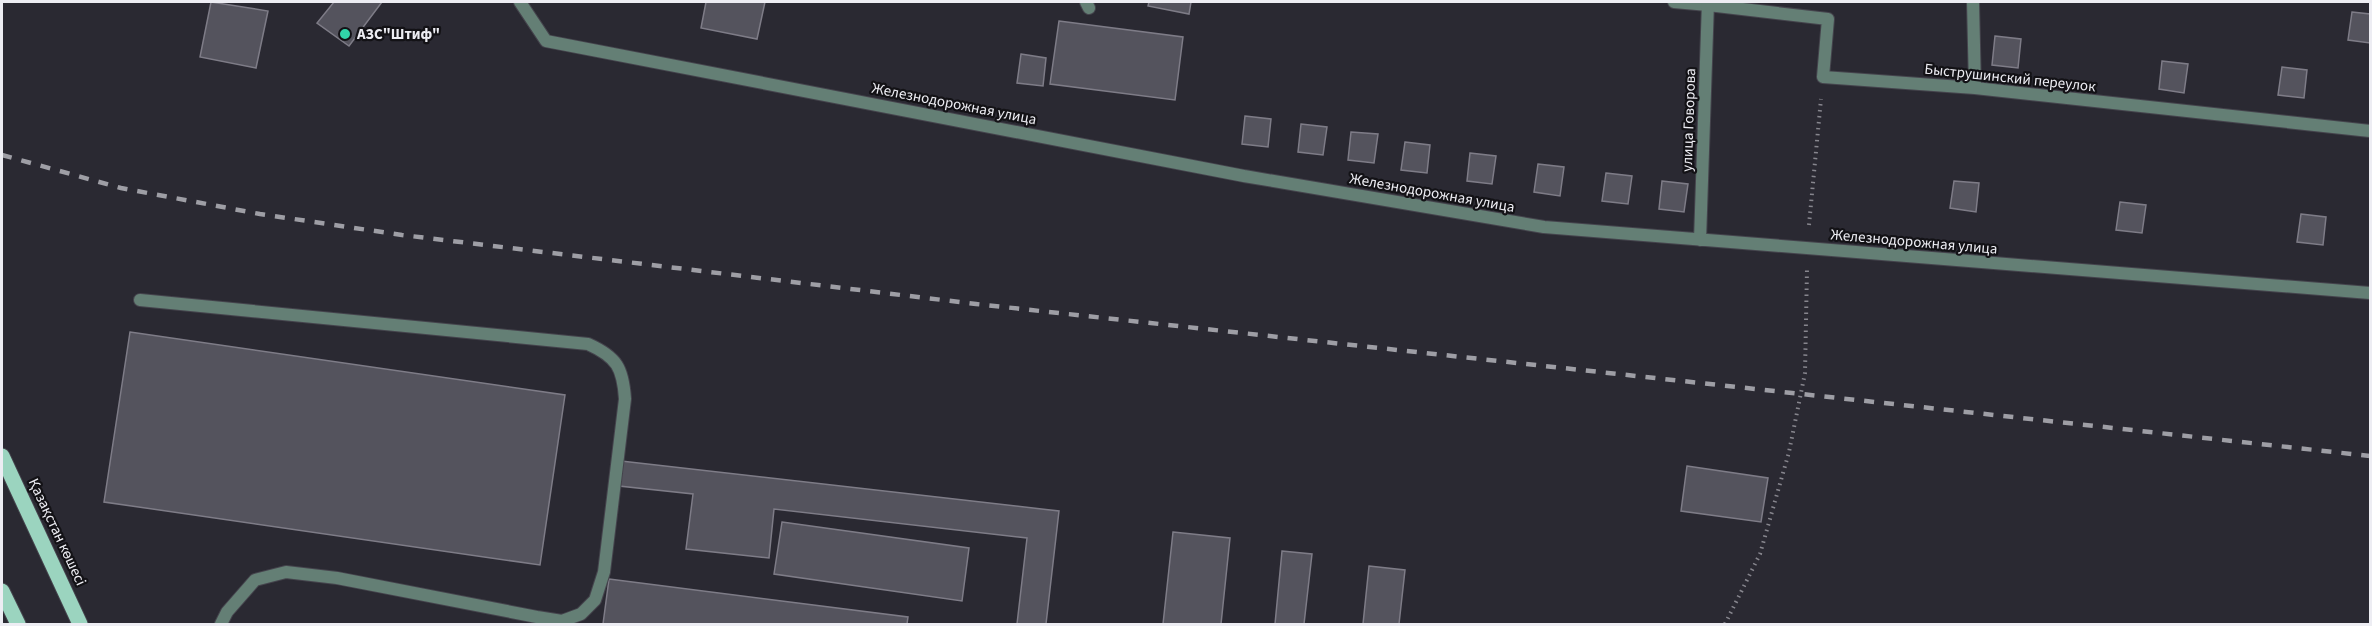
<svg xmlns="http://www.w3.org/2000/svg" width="2372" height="626" font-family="'Source Sans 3',sans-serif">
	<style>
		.building { fill: #54535d; stroke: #7e7c87; stroke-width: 1.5 }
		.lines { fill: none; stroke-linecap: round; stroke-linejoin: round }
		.lane-casing { stroke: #45444d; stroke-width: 14 }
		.street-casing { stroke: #45444d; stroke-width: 14 }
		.primary-casing { stroke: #45444d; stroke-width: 17 }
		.path { stroke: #87868e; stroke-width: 4; stroke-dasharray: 1.5 4.5; stroke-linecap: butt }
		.lane { stroke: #647f75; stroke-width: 12 }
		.street { stroke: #647f75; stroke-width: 12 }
		.primary { stroke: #9bd4bf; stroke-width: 15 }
		.rail { stroke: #9e9ea5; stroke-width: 4.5; stroke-dasharray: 10 10; stroke-linecap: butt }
		.poi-dot { fill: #31d4a9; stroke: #131216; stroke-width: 2 }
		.labels { text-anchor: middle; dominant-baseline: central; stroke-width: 4.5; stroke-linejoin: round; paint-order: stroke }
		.poi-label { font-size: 15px; font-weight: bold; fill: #ededf3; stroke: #131216; text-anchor: start }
		.street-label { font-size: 15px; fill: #ededf3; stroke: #131216 }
	</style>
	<rect width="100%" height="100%" fill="#2a2932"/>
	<!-- building -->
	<path class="building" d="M211 2 268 11 256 68 200 57Z
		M334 2H382L349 46 317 23Z
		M706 2H765L757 39 701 28Z
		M1149 2H1191L1189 14 1148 6Z
		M2352 12 2370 14V43L2348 40Z
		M1059 21 1183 37 1175 100 1050 84Z
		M1995 36 2021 39 2018 68 1992 65Z
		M1021 54 1046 58 1043 86 1017 83Z
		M2162 61 2188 64 2184 93 2159 89Z
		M2282 67 2307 70 2304 98 2278 95Z
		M1245 116 1271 119 1268 147 1242 144Z
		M1301 124 1327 127 1323 155 1298 152Z
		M1351 132 1378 134 1374 163 1348 160Z
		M1405 142 1430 145 1427 173 1401 170Z
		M1470 153 1496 156 1492 184 1467 181Z
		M1538 164 1564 167 1560 196 1534 192Z
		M1606 173 1632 176 1628 204 1602 201Z
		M1662 181 1688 184 1684 212 1659 209Z
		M1954 181 1979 183 1976 212 1950 208Z
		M2120 202 2146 205 2142 233 2116 230Z
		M2301 214 2326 217 2323 245 2297 242Z
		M130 332 565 395 540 565 104 502Z
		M621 461 1059 511 1046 624H1017L1027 538 774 509 769 558 686 549 693 494 619 486Z
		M1687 466 1768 478 1761 522 1681 511Z
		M782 522 969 548 962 601 774 574Z
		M1173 532 1230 538 1221 624H1163Z
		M1282 551 1312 554 1304 624H1275Z
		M1369 566 1405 570 1399 624H1363Z
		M609 579 908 617 907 624H603Z"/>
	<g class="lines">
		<!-- lane casing -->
		<g class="lane-casing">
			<path id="lane" d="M1086 2 1089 8
				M1674 2 1708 5
				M140 300 588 344C617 357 623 368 625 399L604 572 595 600 581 614 562 621 537 617 337 578 286 572 255 580 227 612 221 624"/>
		</g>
		<!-- street casing -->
		<g class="street-casing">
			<path id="street" d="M520 2 546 41 1244 176 1544 227 2370 293
				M1973 2 1975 88
				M1708 5 1828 19 1823 77 1975 88 2370 131
				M1700 240 1708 2"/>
		</g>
		<!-- primary casing -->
		<g class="primary-casing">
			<path id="primary" d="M2 456 80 624
				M2 591 18 624"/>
		</g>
		<!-- path -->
		<path class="path" d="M1809 225 1821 99
			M1725 624 1760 554 1789 452 1805 373 1807 269"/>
		<!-- lane -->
		<use href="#lane" class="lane"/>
		<!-- street -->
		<use href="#street" class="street"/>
		<!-- primary -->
		<use href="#primary" class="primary"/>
		<!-- rail -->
		<path class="rail" d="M2 155 121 188 260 214 402 235 976 304 2370 456"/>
	</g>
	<!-- markers -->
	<circle class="poi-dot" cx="345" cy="34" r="6"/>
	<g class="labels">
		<!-- poi labels -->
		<g class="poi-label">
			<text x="357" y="34">АЗС"Штиф"</text>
		</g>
		<!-- street labels -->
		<g class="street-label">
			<text transform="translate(2010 78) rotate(6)">Быструшинский переулок</text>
			<text transform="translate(954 104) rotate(11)">Железнодорожная улица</text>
			<text transform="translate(1689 120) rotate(-88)">улица Говорова</text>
			<text transform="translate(1432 193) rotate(10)">Железнодорожная улица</text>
			<text transform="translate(1914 242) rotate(5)">Железнодорожная улица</text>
			<text transform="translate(57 532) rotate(65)">Қазақстан көшесі</text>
		</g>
	</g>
	<!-- border -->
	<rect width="2372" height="626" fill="none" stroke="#ededf3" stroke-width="6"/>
</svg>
